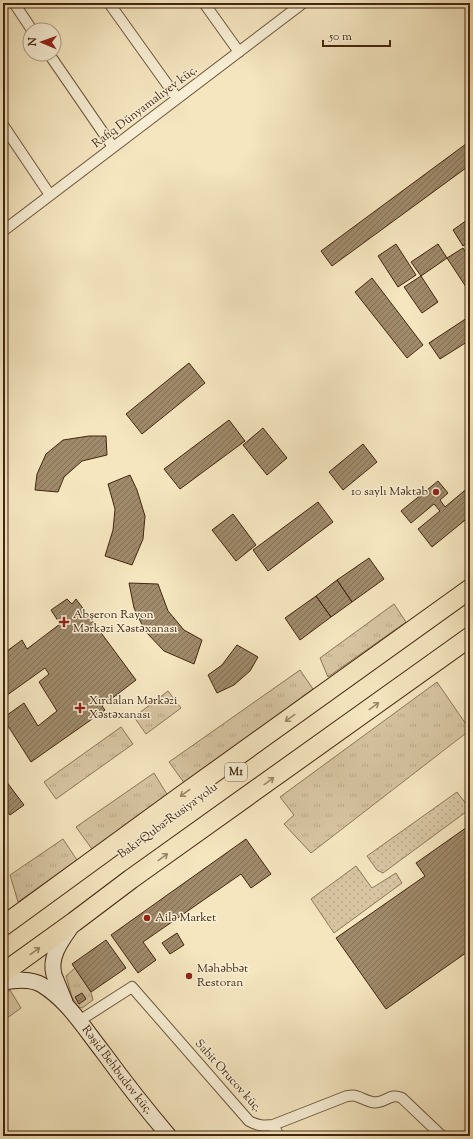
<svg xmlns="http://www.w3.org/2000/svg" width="473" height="1139" font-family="'Sorts Mill Goudy',serif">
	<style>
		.grass { fill: url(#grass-tufts); stroke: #8c7658 }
		.park { fill: url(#park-dots); stroke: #8c7658 }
		.building { fill: url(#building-hatch); stroke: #42260f }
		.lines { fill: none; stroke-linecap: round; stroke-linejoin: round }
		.street-casing { stroke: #6f563b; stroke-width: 12 }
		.secondary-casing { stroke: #42260f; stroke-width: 17 }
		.highway-casing { stroke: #42260f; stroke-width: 21 }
		.street { stroke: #f8efd6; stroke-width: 10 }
		.secondary { stroke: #f8efd6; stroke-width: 15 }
		.highway { stroke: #f5e6c0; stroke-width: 19 }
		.oneway { stroke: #9c8668 }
		.poi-dot { fill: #8f2418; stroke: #f8efd6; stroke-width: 1.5 }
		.labels { text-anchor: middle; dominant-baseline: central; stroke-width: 3; stroke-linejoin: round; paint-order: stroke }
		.shield { fill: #f8efd6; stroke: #79624b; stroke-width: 1 }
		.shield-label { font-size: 11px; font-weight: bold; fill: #42260f }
		.street-label { font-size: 12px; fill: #42260f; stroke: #f8efd6 }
		.poi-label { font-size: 12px; fill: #42260f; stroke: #f8efd6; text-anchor: start }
	</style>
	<defs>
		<pattern id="grass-tufts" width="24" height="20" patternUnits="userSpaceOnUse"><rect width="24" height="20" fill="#d7c5a2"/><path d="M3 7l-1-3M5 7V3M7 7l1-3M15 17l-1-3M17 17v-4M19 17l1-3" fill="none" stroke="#baa98a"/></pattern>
		<pattern id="park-dots" width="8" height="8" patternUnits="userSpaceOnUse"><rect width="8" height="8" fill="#d7c5a2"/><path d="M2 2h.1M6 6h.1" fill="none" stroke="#baa98a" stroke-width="1.8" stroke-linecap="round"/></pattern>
		<pattern id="building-hatch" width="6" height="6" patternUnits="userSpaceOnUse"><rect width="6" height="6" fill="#9f8a6b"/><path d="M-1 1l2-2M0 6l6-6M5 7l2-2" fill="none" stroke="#837156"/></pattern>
	</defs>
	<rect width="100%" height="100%" fill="#f5e6c0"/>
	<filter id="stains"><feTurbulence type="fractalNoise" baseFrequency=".005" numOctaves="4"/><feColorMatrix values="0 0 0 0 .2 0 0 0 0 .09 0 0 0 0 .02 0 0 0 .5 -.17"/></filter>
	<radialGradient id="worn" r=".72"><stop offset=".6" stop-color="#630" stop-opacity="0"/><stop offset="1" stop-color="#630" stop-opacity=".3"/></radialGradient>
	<!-- grass -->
	<path class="grass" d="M394 604 406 622 328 677 320 658Z
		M300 670 313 689 185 784 169 762Z
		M437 682 470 730 311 853 284 824 294 815 280 797Z
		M168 691 181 708 146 734 134 717Z
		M121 727 133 744 56 799 44 782Z
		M154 773 168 796 92 849 76 827Z
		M63 839 77 860 18 902 10 875Z
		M75 968 91 992 93 1000 82 1008 78 1007 72 997 66 976Z
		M10 990 21 1008 3 1021V995Z"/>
	<!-- park -->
	<path class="park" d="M457 792 470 809 383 873 377 870 367 856Z
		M356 866 372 888 396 873 402 883 334 933 311 899Z"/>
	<!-- building -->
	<path class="building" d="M470 141V165L332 266 321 251Z
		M470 218V241L463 246 453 230Z
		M396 244 416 275 398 287 378 256Z
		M438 244 447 258 421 276 411 262Z
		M463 248 470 259V293L447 258Z
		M421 276 438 302 422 313 404 287Z
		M372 278 423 345 407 358 355 292Z
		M470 316V340L440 359 429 343Z
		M189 363 205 383 142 434 126 414Z
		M229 420 245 441 180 489 164 469Z
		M263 428 287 458 267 475 243 445Z
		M89 436H106L107 455 82 461 64 477 58 492 35 490 37 474 46 454 63 440Z
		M363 444 377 462 343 490 329 472Z
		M130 475 137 490 145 516 143 539 132 565 105 556 113 530 115 509 108 484Z
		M438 481 448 493 440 500 445 507 470 486V516L432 547 418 529 440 511 434 504 411 523 401 511Z
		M318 502 333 522 268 571 253 550Z
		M233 514 256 545 236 561 212 530Z
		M369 558 384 579 352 602 337 580Z
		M337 580 352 602 331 617 316 596Z
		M129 583 158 584 168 611 184 630 202 640 194 664 164 651 145 631 134 608Z
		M316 596 331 617 300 640 285 618Z
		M67 599 72 604 76 599 136 680 102 706 105 710 31 762 3 718 24 703 38 726 57 711 39 682 49 674 45 668 3 698V654L22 640 27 649 60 624 51 610Z
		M237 645 258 657 250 671 234 685 217 693 208 675 222 665Z
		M3 777 24 805 10 815 3 806Z
		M470 825V950L386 1009 336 938 425 876 416 863Z
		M246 839 271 874 251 888 241 874 143 942 156 960 138 973 111 935Z
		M177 933 184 945 170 954 162 943Z
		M106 940 126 968 91 992 72 964Z
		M82 993 86 999 79 1004 75 997Z"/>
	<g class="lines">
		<!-- street casing -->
		<g class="street-casing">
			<path id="street" d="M14 3 32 30
				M109 3 177 98
				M204 3 239 52
				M49 54 113 147
				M3 125 50 195
				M3 231 303 3
				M79 1021 132 987 249 1121C258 1126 264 1126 273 1125L347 1096C350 1096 353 1095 356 1096 363 1098 371 1104 378 1102 388 1101 390 1093 402 1098L442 1136
				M273 1125 279 1136"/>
		</g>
		<!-- secondary casing -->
		<g class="secondary-casing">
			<g id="secondary">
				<path id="s1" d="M3 982C15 980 31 978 42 985 68 1001 84 1028 103 1052 124 1081 146 1109 169 1136"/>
				<path d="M65 1002 54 975C49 957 61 941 71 927"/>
			</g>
		</g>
		<!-- highway casing -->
		<g class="highway-casing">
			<path id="highway" d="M3 926 180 797 470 589
				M3 973 74 922 131 879 470 637"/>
		</g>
		<!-- street -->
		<use href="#street" class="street"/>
		<!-- secondary -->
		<use href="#secondary" class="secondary"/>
		<!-- highway -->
		<use href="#highway" class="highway"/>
	</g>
	<!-- one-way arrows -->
	<defs><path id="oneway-shaft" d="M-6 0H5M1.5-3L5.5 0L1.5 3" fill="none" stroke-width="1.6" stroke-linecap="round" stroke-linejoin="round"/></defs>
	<g class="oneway">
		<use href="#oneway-shaft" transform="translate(374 706) rotate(-36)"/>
		<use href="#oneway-shaft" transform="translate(290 718) rotate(144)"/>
		<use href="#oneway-shaft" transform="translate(269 781) rotate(-36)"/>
		<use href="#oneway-shaft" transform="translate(185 793) rotate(144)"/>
		<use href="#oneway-shaft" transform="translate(163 857) rotate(-36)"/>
		<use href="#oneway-shaft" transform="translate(35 951) rotate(-36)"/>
	</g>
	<!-- markers -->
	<g class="poi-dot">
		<circle cx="436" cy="492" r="4"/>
		<path d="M62 616h4v4h4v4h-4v4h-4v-4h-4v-4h4z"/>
		<path d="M78 702h4v4h4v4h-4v4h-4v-4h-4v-4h4z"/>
		<circle cx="147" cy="918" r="4"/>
		<circle cx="189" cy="976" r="4"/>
	</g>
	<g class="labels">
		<!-- shield labels -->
		<rect class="shield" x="225" y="763" width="22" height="18" rx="3"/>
		<g class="shield-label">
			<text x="236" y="772">M1</text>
		</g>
		<!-- street labels -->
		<g class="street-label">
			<text transform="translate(145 107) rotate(-37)">Rafiq Dünyamalıyev küç.</text>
			<text transform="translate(168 821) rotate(-36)">Bakı-Quba-Rusiya yolu</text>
			<text stroke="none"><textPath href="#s1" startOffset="154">Rəşid Behbudov küç.</textPath></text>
			<text transform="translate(228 1076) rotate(48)">Sabit Orucov küç.</text>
		</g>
		<!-- poi labels -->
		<g class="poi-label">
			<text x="428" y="492" text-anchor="end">10 saylı Məktəb</text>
			<text x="73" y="615">Abşeron Rayon<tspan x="73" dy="14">Mərkəzi Xəstəxanası</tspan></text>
			<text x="89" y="701">Xırdalan Mərkəzi<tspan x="89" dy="14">Xəstəxanası</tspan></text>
			<text x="155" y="918">Ailə Market</text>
			<text x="197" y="969">Məhəbbət<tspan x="197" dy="14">Restoran</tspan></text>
		</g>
	</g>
	<!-- margin -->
	<rect width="473" height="1139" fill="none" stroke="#f5e6c0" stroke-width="16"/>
	<rect x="4" y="4" width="465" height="1131" fill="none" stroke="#42260f" stroke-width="2"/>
	<rect x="8" y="8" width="457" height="1123" fill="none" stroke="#42260f"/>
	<!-- north arrow -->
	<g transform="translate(42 42) rotate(272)"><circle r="19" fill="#f8efd6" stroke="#af9f86"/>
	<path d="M0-3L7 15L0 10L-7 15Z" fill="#8f2418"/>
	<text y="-6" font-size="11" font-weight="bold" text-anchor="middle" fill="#42260f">N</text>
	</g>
	<!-- scale -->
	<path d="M323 40v6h67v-6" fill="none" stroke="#42260f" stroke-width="2"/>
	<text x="329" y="40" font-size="12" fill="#42260f" stroke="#f8efd6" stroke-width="3" paint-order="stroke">50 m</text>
	<rect width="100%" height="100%" filter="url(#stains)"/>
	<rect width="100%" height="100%" fill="url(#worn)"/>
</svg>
